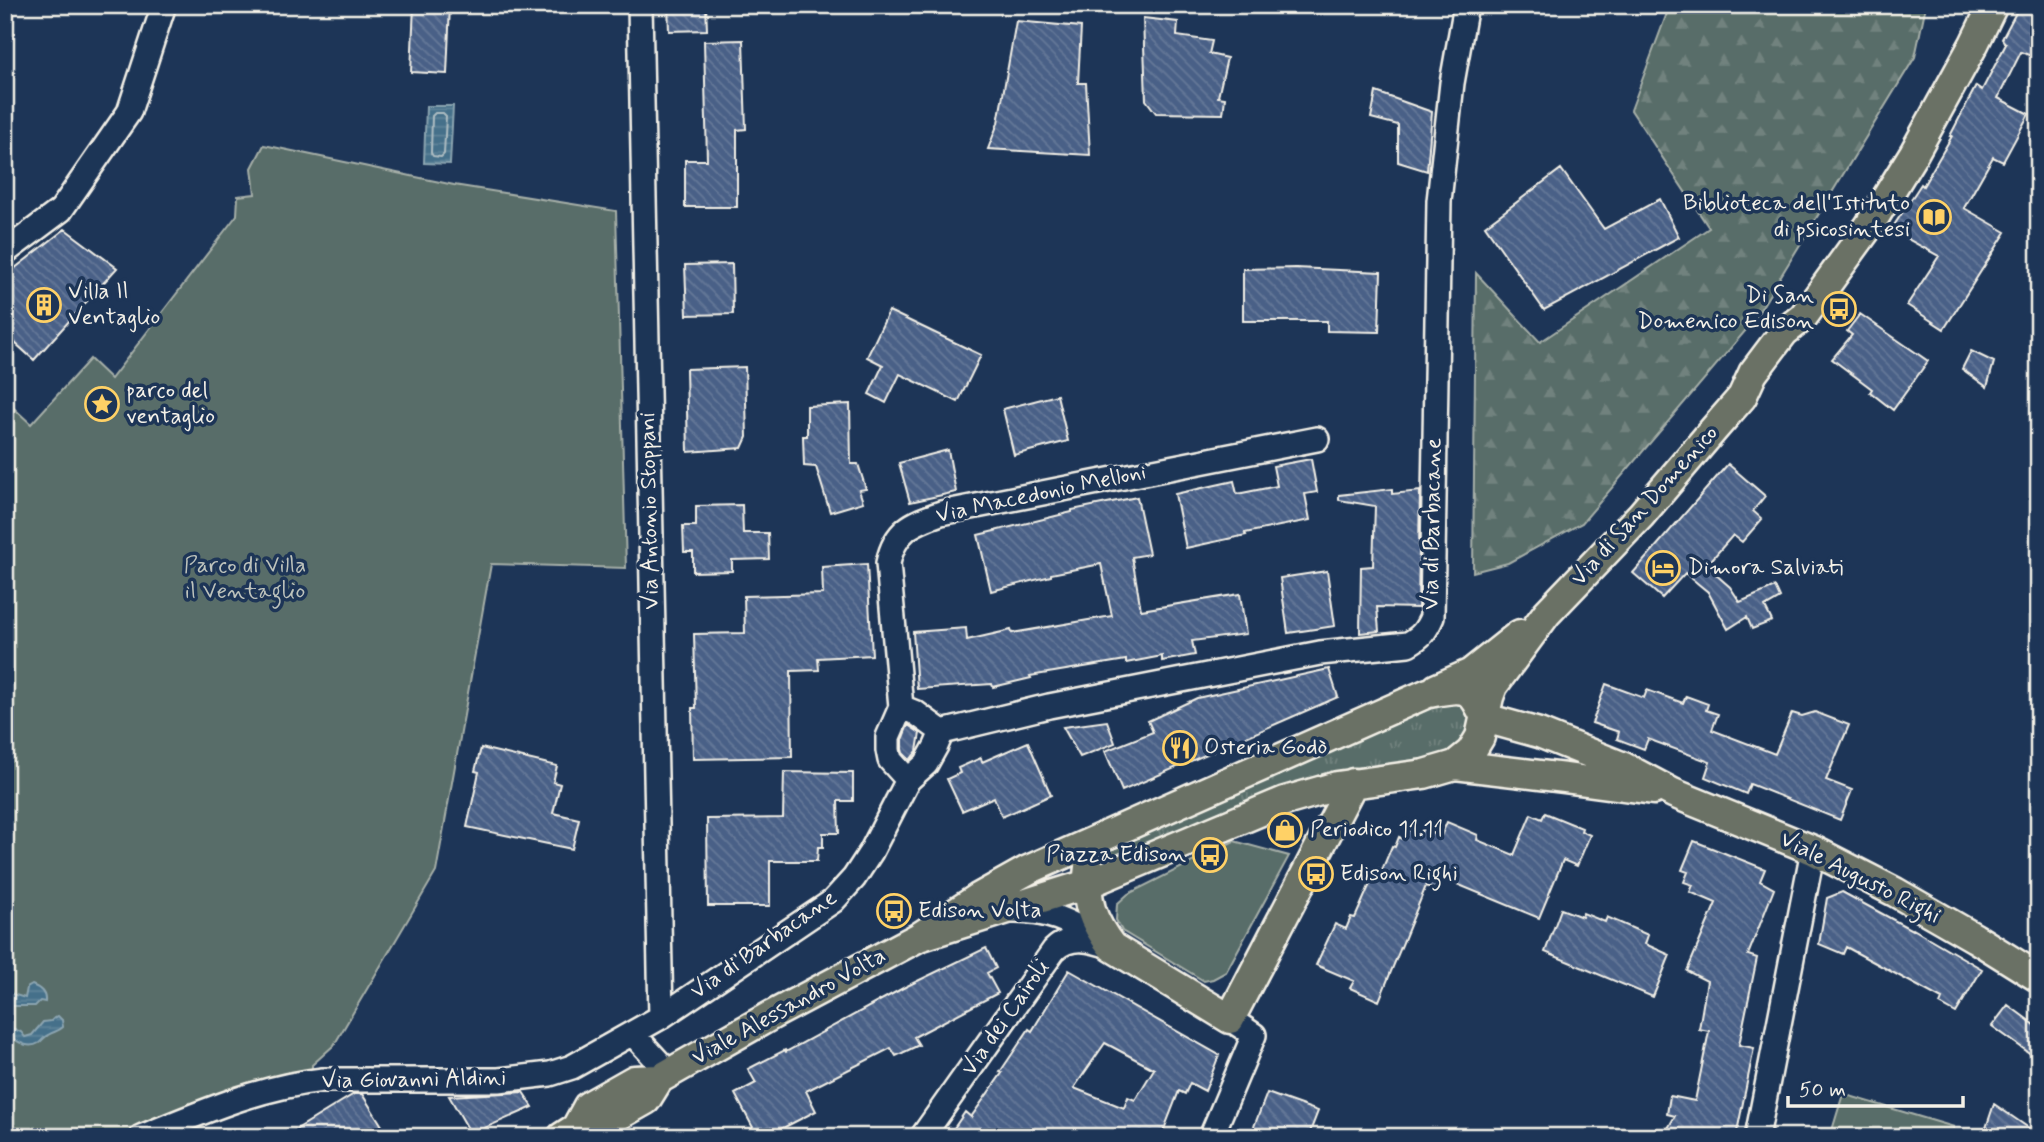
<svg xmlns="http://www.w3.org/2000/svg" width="2044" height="1142" font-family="Mynerve,sans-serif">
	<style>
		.grass { fill: url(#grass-tufts); stroke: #a6afa8; stroke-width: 2 }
		.forest { fill: url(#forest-firs); stroke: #a6afa8; stroke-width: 2 }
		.park { fill: #596d69; stroke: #a6afa8; stroke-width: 2 }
		.water { fill: url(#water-rules); stroke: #8ba4b0; stroke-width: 2 }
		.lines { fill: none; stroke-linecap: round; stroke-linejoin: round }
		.shore { stroke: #aebdc2; stroke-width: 2 }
		.building { fill: url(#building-back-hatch); stroke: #f4f1e8; stroke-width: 2; fill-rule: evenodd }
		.minor-casing { stroke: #f4f1e8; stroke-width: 28 }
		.major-casing { stroke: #f4f1e8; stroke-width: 33 }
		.minor { stroke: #1d3557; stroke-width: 23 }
		.major { stroke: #6b7165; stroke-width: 28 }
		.labels { text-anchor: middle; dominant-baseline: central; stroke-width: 7; stroke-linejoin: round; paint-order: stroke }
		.poi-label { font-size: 23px; fill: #f4f1e8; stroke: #1d3557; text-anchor: start }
		.street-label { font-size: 23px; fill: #f4f1e8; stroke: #1d3557 }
		.park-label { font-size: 23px; fill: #bec3bc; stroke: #1d3557 }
	</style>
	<defs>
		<pattern id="grass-tufts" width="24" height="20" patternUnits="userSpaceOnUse" patternTransform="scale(1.75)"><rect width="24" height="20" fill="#596d69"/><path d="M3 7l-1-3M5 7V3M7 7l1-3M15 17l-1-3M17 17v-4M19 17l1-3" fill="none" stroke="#71827e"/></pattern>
		<pattern id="forest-firs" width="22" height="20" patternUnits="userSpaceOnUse" patternTransform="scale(1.75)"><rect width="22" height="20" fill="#596d69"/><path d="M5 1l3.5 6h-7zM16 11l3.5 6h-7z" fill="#71827e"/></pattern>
		<pattern id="water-rules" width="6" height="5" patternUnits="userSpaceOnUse" patternTransform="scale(1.75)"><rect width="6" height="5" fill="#45708a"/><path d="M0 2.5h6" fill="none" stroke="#60859a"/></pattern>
		<pattern id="building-back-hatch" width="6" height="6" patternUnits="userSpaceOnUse" patternTransform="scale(1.75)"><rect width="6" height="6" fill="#4a6187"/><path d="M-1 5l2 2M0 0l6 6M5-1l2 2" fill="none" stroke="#657898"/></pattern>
	</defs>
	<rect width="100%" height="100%" fill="#1d3557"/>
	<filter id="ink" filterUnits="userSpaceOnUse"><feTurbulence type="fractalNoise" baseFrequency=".0143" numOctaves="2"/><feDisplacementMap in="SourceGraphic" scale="14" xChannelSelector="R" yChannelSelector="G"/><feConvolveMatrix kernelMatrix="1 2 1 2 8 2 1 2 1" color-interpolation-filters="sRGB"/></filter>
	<g filter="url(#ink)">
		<!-- grass -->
		<path class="grass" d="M1459 699C1462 703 1467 707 1470 712 1480 733 1447 753 1432 760L1116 859 1112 858 1106 852 1107 847 1435 700Z"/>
		<!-- forest -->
		<path class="forest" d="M1670 5H1926L1915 57 1752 323 1582 523 1508 563 1473 572 1476 273 1540 342 1709 228 1631 110Z"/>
		<!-- park -->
		<path class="park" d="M264 145 454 185 616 211 626 568 491 564 436 872 334 1045 312 1065V1072L221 1097 116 1137H5V400L31 424 90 359 111 379 237 215 238 196 255 194 252 168Z
			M1234 841 1289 856 1226 972 1213 979 1204 981 1122 931 1116 920 1117 904 1128 894Z
			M1843 1094 1954 1127 1951 1137H1830Z"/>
		<!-- water -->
		<path class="water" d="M426 106H453L450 164 424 163Z
			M5 984 12 994 25 998 27 988 32 985C40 988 46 993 45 1002L40 1001 35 1006H13L9 1009 12 1028 21 1032 25 1037 32 1035 43 1022 51 1021 54 1018 58 1016 62 1020 63 1027C58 1032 54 1031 48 1035 44 1037 42 1041 39 1043 29 1049 20 1043 12 1038L5 1043Z"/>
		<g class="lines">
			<!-- shore -->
			<path class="shore" d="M435 113H443L446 116 444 154 441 157 433 156 431 153 432 116Z"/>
		</g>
		<!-- building -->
		<path class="building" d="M414 5H450L447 74 411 72Z
			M668 5H706L707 30 669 31Z
			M2020 5H2039V59L2021 52 1998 98 2029 114 2003 162 1993 157 1964 208 2006 232 1944 329 1907 305 1939 256 1891 230 1921 184 1923 186 1952 136H1950L1976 86 1982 90 2006 44 2002 39Z
			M1143 18 1178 22 1177 36 1212 41 1209 54 1227 58 1218 97 1225 98 1223 114 1156 113 1146 100Z
			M1016 21 1081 27 1078 83H1086L1090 155 988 149 998 123Z
			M743 40 746 129 737 130V207H685V160H707L704 41Z
			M1376 92 1432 112 1427 171 1398 162V125L1371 118Z
			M1561 169 1604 229 1660 199 1679 237 1544 310 1485 226Z
			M65 229 117 268 34 360 5 334V276Z
			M732 264 733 314 687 315 685 265Z
			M1296 268 1381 272 1379 332 1327 331V321H1243V269Z
			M889 311 981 355 958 402 900 374 886 403 869 394 883 365 867 357Z
			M1860 314 1928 361 1893 410 1870 392 1872 389 1832 359 1852 335 1847 331Z
			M1971 351 1994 362 1987 387 1962 369Z
			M745 367 747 437 742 448 688 452 686 369Z
			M1057 395 1068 441 1014 455 1003 409Z
			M850 404 851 464H858L866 489 859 490 863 502 830 512 816 467 804 466 803 436H807V406Z
			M948 450 956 492 910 502 899 463Z
			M1311 459 1317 492 1305 494 1310 520 1245 533 1246 535 1186 548 1175 494 1234 481 1237 494 1277 486 1273 466Z
			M1728 464 1765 496 1753 511 1762 519 1742 542 1733 535 1706 566 1730 587 1740 602 1775 587 1780 598 1765 607 1772 621 1752 629 1747 617 1728 629 1708 592 1685 573 1662 598 1633 573Z
			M1392 489V494L1420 491 1418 608 1377 607 1379 631 1360 633 1361 567 1373 566 1375 506 1339 500V495Z
			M1137 497 1149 554 1132 557 1141 610 1240 594 1246 634 1192 641 1195 655 1162 661V656L1126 663V660L1030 676 1031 678 993 687 992 684 917 689 913 632 966 628 967 640 1011 630 1012 633 1112 616 1101 564 1051 574V576L991 591 978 535 1072 512V510Z
			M742 505 743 533H768L769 559 732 560V571L693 572V552H684L683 526H696V506Z
			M867 564 872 655 818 658 819 670 791 671 792 757 693 759 692 708H696L694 634 745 633 744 596 823 594 822 567Z
			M1327 571 1335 626 1288 633 1280 578Z
			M1329 669 1338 697 1122 791 1105 751 1153 732 1148 721 1197 698Z
			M1606 684 1644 698 1647 690 1683 703 1686 696 1708 704 1706 710 1718 714 1712 730 1775 754 1792 713 1802 716 1815 712 1849 725 1826 780 1852 790 1840 820 1750 784 1746 794 1705 777 1710 762 1648 739 1644 749 1617 739 1619 732 1592 723Z
			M1107 721 1115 743 1080 757 1063 727Z
			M908 725 920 733 917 751 910 760 903 753 902 749V740Z
			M1028 742 1051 795 1002 817 994 797 962 811 947 779 960 773 958 768 981 758 982 762Z
			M481 748 557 766 553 782 560 784 553 813 579 819 572 849 467 827 479 772 475 771Z
			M784 772 853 773V801H838L839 833H823V847H818L817 861H770V906H708L707 819 783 818Z
			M1545 813 1582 828 1581 831 1590 835 1577 866 1563 860 1539 918 1440 877 1435 890 1426 886 1379 1001 1350 988 1354 981 1316 965 1335 924 1346 929 1351 917 1355 918 1377 868 1382 870 1392 846 1395 847 1399 837 1403 839 1407 829 1420 834 1423 829 1441 836 1447 822 1478 835 1477 840 1514 855 1531 814 1542 819Z
			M1694 841 1765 869 1760 881 1774 889 1748 955 1757 958 1739 1045 1754 1048 1736 1137H1663L1675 1116 1667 1114 1670 1096 1695 1101 1709 1031 1699 1029 1707 981 1687 971 1716 903 1690 892 1693 885 1684 882 1688 872 1682 870Z
			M1842 892 1912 930 1913 929 1982 969 1956 1013 1940 1004 1942 999 1846 947 1843 954 1819 944 1827 898Z
			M1561 909 1582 917 1583 913 1605 922 1607 917 1648 935 1645 944 1670 955 1653 997 1545 952Z
			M986 948 996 968 987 973 998 993 914 1037 919 1045 896 1056 891 1048 806 1091 816 1111 781 1129 785 1137H758L735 1094 756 1083 748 1069 785 1050 786 1052 905 987Z
			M1069 970 1219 1055 1205 1091 1190 1083 1185 1094 1179 1091 1161 1137H948L965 1112 971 1117 1002 1073 1000 1072 1029 1029 1032 1031ZM1105 1043 1154 1069 1135 1100 1128 1097 1124 1108 1074 1088Z
			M2008 1005 2039 1028V1060L1992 1026Z
			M523 1092 533 1107 471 1134 449 1096Z
			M1267 1093 1318 1111 1308 1137H1250Z
			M354 1094H362L389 1137H284Z
			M1994 1104 2039 1135V1137H1983Z"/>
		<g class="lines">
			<!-- minor casing -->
			<g class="minor-casing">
				<path id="minor" d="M640 5 661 1017
					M5 252 61 210 129 112 164 5
					M901 707 916 713 942 732
					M942 732 1049 706 1320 653 1408 644C1421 637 1426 631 1432 617L1439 201 1452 83 1466 5
					M908 780 890 760 888 750V737L901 707 888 563C895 530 912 523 941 513L1317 439
					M1011 911C1047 910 1070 921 1100 940
					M633 1034 669 1073
					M141 1137C200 1113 258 1087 323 1080H499L550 1074 572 1067 661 1017 833 901 854 878 871 852 908 780 926 764 936 746 942 732
					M922 1137 1054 950C1071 934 1091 940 1112 947
					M1211 1137 1254 1035 1230 1019
					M1757 1137 1813 850"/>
			</g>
			<!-- major casing -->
			<g class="major-casing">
				<path id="major" d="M1437 688 1471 673 1520 634
					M1485 718 1539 733 1624 767 1673 793 1813 850 1895 892 1975 938 2039 978
					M1455 765 1565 778 1653 790
					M1089 867C1084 900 1092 921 1112 947L1230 1019 1353 783
					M919 937 1087 884 1285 801 1337 786 1424 774 1455 765 1471 752 1480 737 1489 697 1493 686 1547 613 1641 515 1714 429 1742 397 1753 373 1784 332 1803 317 1819 295 1869 226 1914 153 1974 44 1993 5
					M576 1128 588 1106 634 1080 659 1079
					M562 1137 576 1128 600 1126 646 1100 659 1079 772 1015 919 937 978 898 1028 870 1428 693C1462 687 1470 683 1485 718"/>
			</g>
			<!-- minor -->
			<use href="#minor" class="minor"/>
			<!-- major -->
			<use href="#major" class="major"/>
		</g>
	</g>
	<!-- icons -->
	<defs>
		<g id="library-ring" transform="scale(1.75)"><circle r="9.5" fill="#1d3557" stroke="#ffd166" stroke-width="1.5"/><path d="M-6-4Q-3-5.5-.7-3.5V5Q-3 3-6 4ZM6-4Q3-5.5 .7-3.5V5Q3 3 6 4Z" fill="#ffd166"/></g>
		<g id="building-ring" transform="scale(1.75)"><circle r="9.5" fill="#1d3557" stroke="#ffd166" stroke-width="1.5"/><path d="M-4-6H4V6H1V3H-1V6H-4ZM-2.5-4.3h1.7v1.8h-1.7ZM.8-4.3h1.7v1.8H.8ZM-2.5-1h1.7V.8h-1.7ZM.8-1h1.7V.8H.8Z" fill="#ffd166"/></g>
		<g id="bus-ring" transform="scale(1.75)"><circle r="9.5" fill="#1d3557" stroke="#ffd166" stroke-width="1.5"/><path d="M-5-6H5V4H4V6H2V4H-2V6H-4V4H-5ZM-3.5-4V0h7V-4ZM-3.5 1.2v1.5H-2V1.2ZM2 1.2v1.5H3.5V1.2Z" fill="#ffd166"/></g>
		<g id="sight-ring" transform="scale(1.75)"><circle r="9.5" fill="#1d3557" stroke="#ffd166" stroke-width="1.5"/><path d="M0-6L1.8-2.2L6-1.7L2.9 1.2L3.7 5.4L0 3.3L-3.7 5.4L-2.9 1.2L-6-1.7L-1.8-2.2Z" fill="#ffd166"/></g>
		<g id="hotel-ring" transform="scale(1.75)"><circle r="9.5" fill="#1d3557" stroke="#ffd166" stroke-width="1.5"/><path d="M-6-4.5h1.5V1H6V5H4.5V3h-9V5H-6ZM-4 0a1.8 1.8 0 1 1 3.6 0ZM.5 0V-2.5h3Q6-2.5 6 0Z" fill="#ffd166"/></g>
		<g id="restaurant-ring" transform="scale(1.75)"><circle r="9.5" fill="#1d3557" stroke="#ffd166" stroke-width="1.5"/><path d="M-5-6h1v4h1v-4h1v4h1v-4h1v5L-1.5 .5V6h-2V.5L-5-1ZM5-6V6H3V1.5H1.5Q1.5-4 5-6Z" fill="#ffd166"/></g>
		<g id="shop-ring" transform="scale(1.75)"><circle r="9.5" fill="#1d3557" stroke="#ffd166" stroke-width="1.5"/><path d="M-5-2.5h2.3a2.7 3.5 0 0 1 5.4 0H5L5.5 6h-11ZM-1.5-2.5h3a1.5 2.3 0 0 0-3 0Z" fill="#ffd166"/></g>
	</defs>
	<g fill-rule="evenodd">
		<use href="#library-ring" x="1934" y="217"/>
		<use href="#building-ring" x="44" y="305"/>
		<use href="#bus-ring" x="1839" y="309"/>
		<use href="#sight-ring" x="102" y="404"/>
		<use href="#hotel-ring" x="1663" y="568"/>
		<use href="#restaurant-ring" x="1180" y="748"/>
		<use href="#shop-ring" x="1285" y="830"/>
		<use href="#bus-ring" x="1210" y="855"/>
		<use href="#bus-ring" x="1316" y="874"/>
		<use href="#bus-ring" x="894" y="911"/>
	</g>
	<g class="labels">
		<!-- poi labels -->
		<g class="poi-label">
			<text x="1910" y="204" text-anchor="end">Biblioteca dell'Istituto<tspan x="1910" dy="26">di psicosintesi</tspan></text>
			<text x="68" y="292">Villa Il<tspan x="68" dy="26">Ventaglio</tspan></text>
			<text x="1814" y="296" text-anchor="end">Di San<tspan x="1814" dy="26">Domenico Edison</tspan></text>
			<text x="126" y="391">parco del<tspan x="126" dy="26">ventaglio</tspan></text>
			<text x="1688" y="568">Dimora Salviati</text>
			<text x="1204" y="748">Osteria Godò</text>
			<text x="1310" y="830">Periodico 11.11</text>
			<text x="1186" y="855" text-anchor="end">Piazza Edison</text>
			<text x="1340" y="874">Edison Righi</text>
			<text x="918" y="911">Edison Volta</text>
		</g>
		<!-- street labels -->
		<g class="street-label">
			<text transform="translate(1041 494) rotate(-12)">Via Macedonio Melloni</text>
			<text transform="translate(1645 506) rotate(-48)">Via di San Domenico</text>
			<text transform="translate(650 511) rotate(-91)">Via Antonio Stoppani</text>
			<text transform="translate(1433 524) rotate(-89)">Via di Barbacane</text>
			<text transform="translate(1860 878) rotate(27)">Viale Augusto Righi</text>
			<text transform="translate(764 945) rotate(-35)">Via di Barbacane</text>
			<text transform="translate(789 1007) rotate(-29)">Viale Alessandro Volta</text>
			<text transform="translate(1006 1018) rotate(-55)">Via dei Cairoli</text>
			<text transform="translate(414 1080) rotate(-1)">Via Giovanni Aldini</text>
		</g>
		<!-- park labels -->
		<g class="park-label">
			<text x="245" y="566">Parco di Villa<tspan x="245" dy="26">il Ventaglio</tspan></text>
		</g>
	</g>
	<!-- margin -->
	<rect width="2044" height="1142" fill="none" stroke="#1d3557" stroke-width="28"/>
	<rect x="14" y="14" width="2016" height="1114" fill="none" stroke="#f4f1e8" stroke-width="2.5" filter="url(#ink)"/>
	<!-- scale -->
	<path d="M1788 1096v10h175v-10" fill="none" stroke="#f4f1e8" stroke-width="3.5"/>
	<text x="1799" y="1096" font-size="21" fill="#f4f1e8" stroke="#1d3557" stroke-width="5" paint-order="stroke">50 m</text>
</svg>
